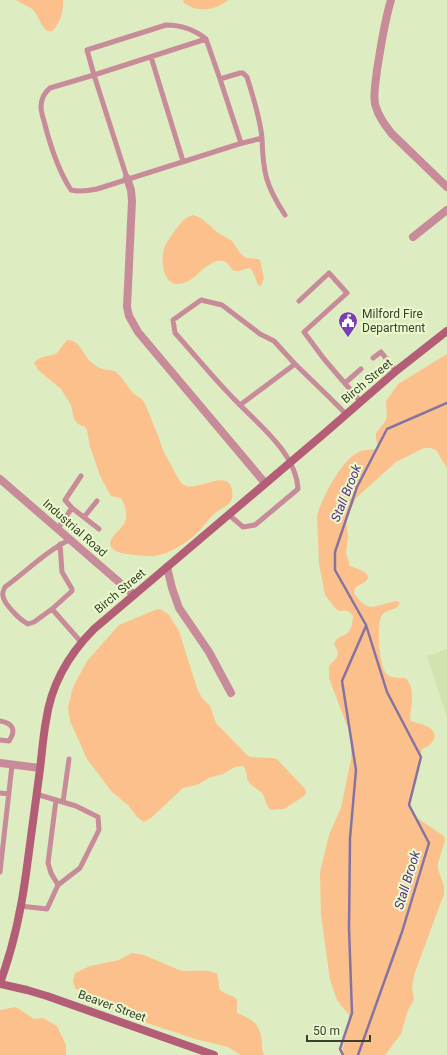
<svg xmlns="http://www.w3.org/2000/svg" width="447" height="1055" font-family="Roboto,sans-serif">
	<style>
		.built { fill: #d2e3b0 }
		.green { fill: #fcc08c }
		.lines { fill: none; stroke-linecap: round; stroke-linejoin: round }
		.stream { stroke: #8673a0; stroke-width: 2.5 }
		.lane { stroke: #c78b9a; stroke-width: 5 }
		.street { stroke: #c78b9a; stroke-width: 8 }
		.secondary { stroke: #b35d76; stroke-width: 8 }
		.labels { text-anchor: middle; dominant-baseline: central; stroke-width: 4; stroke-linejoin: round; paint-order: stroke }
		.poi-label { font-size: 12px; fill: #3a3f2e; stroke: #ebface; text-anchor: start }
		.street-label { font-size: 12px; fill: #3a3f2e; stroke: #ebface }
		.water-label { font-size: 13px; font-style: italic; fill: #572e83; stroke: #ebface }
	</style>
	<rect width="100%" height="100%" fill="#deedc1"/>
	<!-- built -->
	<path class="built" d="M447 649V718L427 656Z"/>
	<!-- green -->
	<path class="green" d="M16 0H63C64 10 60 24 52 31H47C40 25 39 16 33 10 28 5 21 4 16 0Z
		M183 0H228C215 11 198 13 184 3Z
		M193 215 201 218 217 232 232 241 241 254 246 258 258 259 260 260 264 278 261 286 258 285 252 270 249 268 239 271H234C230 268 228 262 223 261 205 258 195 286 176 284 162 282 160 257 165 246 168 240 181 220 188 217 189 216 192 216 193 215Z
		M67 340C79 339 83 354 90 361 94 365 98 368 103 369 108 371 113 369 117 373 124 379 128 388 134 394 138 397 143 399 145 404 150 414 153 425 158 435 160 440 161 446 164 452 168 458 179 483 184 485 196 493 228 467 232 490 235 507 222 506 214 514 209 518 205 525 200 530 188 542 171 554 154 556 148 557 141 555 135 555 127 554 119 554 113 549 103 540 123 529 125 522 128 513 125 506 121 498L111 496 101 478 90 447 87 430 85 427 78 424 74 419 71 405 61 389 38 370 34 363C40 355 48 357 56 354Z
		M447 354V468L436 450 430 448H424L396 462 356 498 346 520 348 536 346 553 350 566C355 568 374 573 366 581 363 584 358 585 355 588L354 593C370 616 376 604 397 601L400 603C396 612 385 608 381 617 377 628 379 662 385 672 390 679 398 678 405 678 416 687 411 706 410 718L411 721C419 724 438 726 434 739 432 744 427 747 422 749L410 799 411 810 414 816 444 836 445 841 438 863V869L444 886V894L414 975 412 988 414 1000 408 1010 401 1034 385 1055H341L348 1028 349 1015 337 1000 330 980 321 915 320 872 329 835 341 808 351 759 352 735 346 723 329 678V666L337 657 338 652 334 644C340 630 351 643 353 616 349 610 346 610 339 611L336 609 325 595 319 564 317 515C323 497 340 462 357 453 363 449 371 450 378 449L376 438V433L385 422 387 416 386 401 398 384Z
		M161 609 169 615 179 631 197 688 202 698 210 706 216 723 247 755 250 757 272 758 277 759 305 789 306 793 304 796 284 809 271 810C265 805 266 799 262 793 258 789 251 786 248 781 246 775 247 770 243 766L235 767 223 774 209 778 197 785 183 788 151 818 144 822 137 817 129 806 112 792 87 759 70 721 68 708 73 687 87 661 119 625 155 610Z
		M132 953 144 955 179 970C191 973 207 967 217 974 219 978 218 986 220 990 224 995 233 994 237 1000V1013C254 1020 260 1024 262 1043 262 1048 262 1051 264 1055H241L228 1047 195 1039 147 1023 119 1012 75 988 73 981 75 973 90 966 119 960Z
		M16 1007 34 1019 43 1018 57 1026 66 1045V1055H0V1010Z"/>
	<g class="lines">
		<!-- stream -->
		<path class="stream" d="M343 1055 340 1049 352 1013 349 928 350 838 356 770 342 681 366 626
			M358 1055 402 932 429 843 409 805 421 757 387 692 366 625 335 570V552L357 487 387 429 447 403"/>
		<!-- lane -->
		<path class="lane" d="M151 57 183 161
			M220 79 241 143
			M262 138C263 173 266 186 285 215
			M127 178 94 75 206 39C195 30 180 25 166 25L87 50 94 75 50 88C44 93 41 99 41 107 41 113 44 120 45 125 51 148 58 170 71 190 80 192 87 191 97 189L239 144 262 138C260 117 253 97 247 77L243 73H240L220 79 206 39
			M299 301 329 273 347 293 304 332 324 359 360 401
			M373 358 381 352 396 371
			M345 383 361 369
			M240 405 295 364
			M72 508 99 529
			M228 514 243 527 255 525 298 489C296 453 258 424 235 400 214 379 195 355 175 333L173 320 201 300 222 305 260 334 274 341 295 364 328 396 346 414
			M84 517 97 501
			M58 528 72 508 65 500 81 476
			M71 539C46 551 27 571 5 587 4 589 2 593 3 596 4 604 20 620 28 624L34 622 52 609 81 642
			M52 609 72 591V589L62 572 60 544
			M0 721C12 723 17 729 9 741L0 740
			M0 793 9 794
			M56 800 48 863 51 873 58 885
			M63 802 69 759
			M0 872 12 765
			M20 906 47 909 58 885 80 868 99 830 98 817 76 806 36 794"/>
		<!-- street -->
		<path class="street" d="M391 0C384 23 381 46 377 70 376 81 373 93 375 104 378 116 385 125 392 134L447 187
			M127 178 131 190 132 201 127 307 129 316 138 332 265 483
			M413 237 447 210
			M0 479 134 595
			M167 567 172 588 179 608 209 652 231 693
			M0 763 40 768"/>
		<!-- secondary -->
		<path class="secondary" d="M0 983C13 948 21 911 26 874 31 839 35 804 40 769 42 753 43 737 46 721 51 685 69 654 94 629L326 432 396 371 447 331
			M0 984 27 990 47 996 214 1055"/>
	</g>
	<!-- icons -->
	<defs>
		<g id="civic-pin" transform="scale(1)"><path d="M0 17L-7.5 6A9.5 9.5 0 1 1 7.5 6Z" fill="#7940b6" stroke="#ebface"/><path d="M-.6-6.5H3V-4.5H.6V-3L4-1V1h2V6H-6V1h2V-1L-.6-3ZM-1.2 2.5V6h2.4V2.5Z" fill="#fff"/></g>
	</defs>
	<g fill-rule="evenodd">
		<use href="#civic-pin" x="348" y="321"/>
	</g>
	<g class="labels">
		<!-- poi labels -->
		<g class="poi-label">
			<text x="362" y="314">Milford Fire<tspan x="362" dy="14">Department</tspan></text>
		</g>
		<!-- street labels -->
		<g class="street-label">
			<text transform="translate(367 381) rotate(-40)">Birch Street</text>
			<text transform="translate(75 528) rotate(41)">Industrial Road</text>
			<text transform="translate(120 591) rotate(-40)">Birch Street</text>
			<text transform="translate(112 1006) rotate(20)">Beaver Street</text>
		</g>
		<!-- water labels -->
		<g class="water-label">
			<text transform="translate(346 493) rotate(-68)">Stall Brook</text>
			<text transform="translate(407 880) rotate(-73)">Stall Brook</text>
		</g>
	</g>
	<!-- scale -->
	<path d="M307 1035v6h63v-6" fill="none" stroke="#3a3f2e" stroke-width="2"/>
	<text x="313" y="1035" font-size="12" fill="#3a3f2e" stroke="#ebface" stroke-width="3" paint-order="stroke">50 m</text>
</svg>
